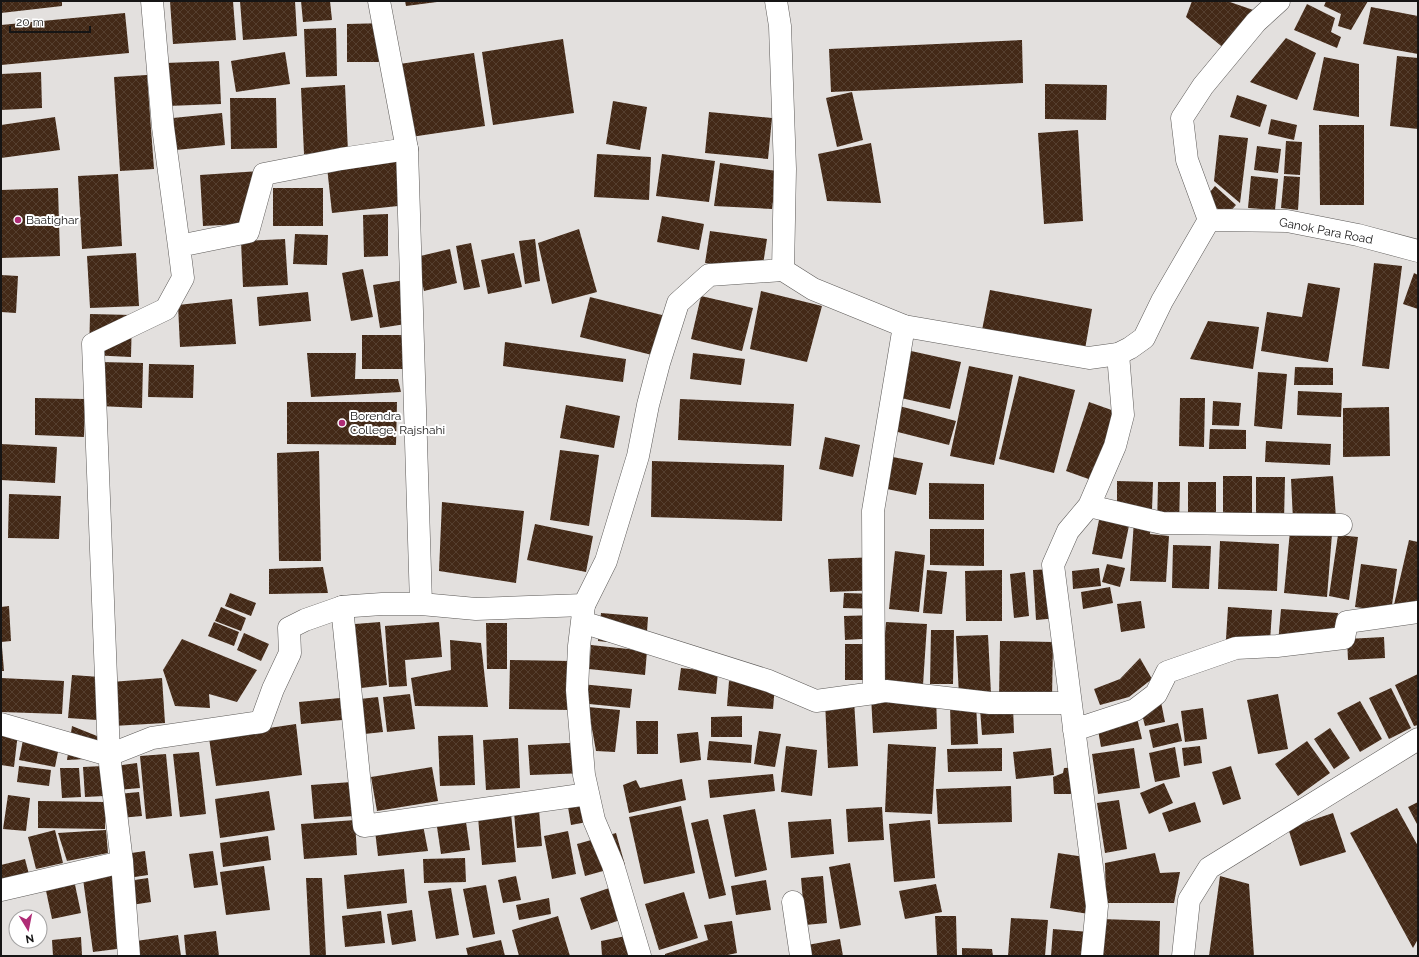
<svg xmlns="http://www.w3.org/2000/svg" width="1419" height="957" font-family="Raleway,sans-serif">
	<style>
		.building { fill: url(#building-cross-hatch) }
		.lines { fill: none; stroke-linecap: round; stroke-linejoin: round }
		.street-casing { stroke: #5d5a58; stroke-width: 23 }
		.secondary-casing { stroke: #5d5a58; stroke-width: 23 }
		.street { stroke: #fff; stroke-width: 22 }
		.secondary { stroke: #fff; stroke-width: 22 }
		.poi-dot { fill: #af2c76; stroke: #fff; stroke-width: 1.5 }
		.labels { text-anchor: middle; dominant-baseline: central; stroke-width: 4; stroke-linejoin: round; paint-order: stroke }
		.poi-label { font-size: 12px; fill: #161515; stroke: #fff; text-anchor: start }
		.street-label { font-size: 12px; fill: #161515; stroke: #fff }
	</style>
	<defs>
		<pattern id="building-cross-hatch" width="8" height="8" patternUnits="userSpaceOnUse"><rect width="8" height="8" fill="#432917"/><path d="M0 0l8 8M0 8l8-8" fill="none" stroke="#553f2f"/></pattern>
	</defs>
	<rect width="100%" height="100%" fill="#e3e0de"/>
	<!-- building -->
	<path class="building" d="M1 1H62V6L1 13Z
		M170 1H233L236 40 173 44Z
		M240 1H295L297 36 243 40Z
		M301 1H330L332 20 303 22Z
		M405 1H437V2L406 6Z
		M1192 1H1227L1259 12 1237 59 1186 17Z
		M1326 1H1368L1351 30 1338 26 1341 14 1324 6Z
		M1307 4 1335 18 1331 32 1341 37 1337 48 1294 30Z
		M1371 7 1418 16V54L1363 44Z
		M125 13 129 53 1 65V25Z
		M388 23V62H347V24Z
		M336 28 337 76 306 77 304 29Z
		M1286 38 1316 53 1297 100 1250 82Z
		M563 39 574 113 493 125 482 52Z
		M1022 40 1023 83 831 92 829 49Z
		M285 52 290 84 236 92 231 61Z
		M474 53 485 126 404 138 393 65Z
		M1397 56 1418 58V129L1390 126Z
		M1324 57 1359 64V117L1313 110Z
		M219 61 221 104 167 106 165 63Z
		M41 72 42 108 1 110V74Z
		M147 75 154 169 120 171 114 77Z
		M1045 84 1107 85 1106 120 1045 119Z
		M345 85 348 152 304 154 301 88Z
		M852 92 863 140 837 147 826 98Z
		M1237 95 1267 105 1260 127 1230 117Z
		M230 98H276L277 148 231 149Z
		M613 101 647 107 640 150 606 144Z
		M709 112 772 118 768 159 705 153Z
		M222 113 225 145 176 150 173 118Z
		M55 117 60 150 1 158V125Z
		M1271 119 1297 125 1294 140 1268 134Z
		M1319 125H1364V205H1320Z
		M1078 130 1083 221 1044 224 1038 133Z
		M1219 135 1248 138 1240 203 1214 181Z
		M1286 141 1302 142 1300 175 1284 174Z
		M871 143 881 203 827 201 818 154Z
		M1257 146 1281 149 1278 173 1254 170Z
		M597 154 651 157 649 200 594 197Z
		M662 154 715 161 709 202 656 196Z
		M413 158 417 204 332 213 327 167Z
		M720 163 777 171 772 209 714 206Z
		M258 171 261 223 203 226 200 175Z
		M118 174 122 246 82 249 78 176Z
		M1251 176 1278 179 1275 210 1248 208Z
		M1284 176 1300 177 1298 210 1281 208Z
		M1215 186 1236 205 1226 216 1205 198Z
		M58 188 60 256 1 258V190Z
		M273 188H323V226H273Z
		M388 214V256L364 257 363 215Z
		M662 216 704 224 699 250 657 242Z
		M579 229 597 292 552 304 538 243Z
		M710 231 767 239 762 271 705 263Z
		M295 234 328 235 327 265 293 264Z
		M285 239 288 285 243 287 241 241Z
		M535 239 540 281 525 284 519 241Z
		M471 243 480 287 464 290 456 246Z
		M450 249 457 283 424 291 416 257Z
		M136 253 139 306 90 308 87 256Z
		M514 253 522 287 488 294 481 260Z
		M1374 263 1402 266 1389 369 1362 366Z
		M363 269 373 317 351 321 342 273Z
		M1414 273 1418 275V309L1403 304Z
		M1 275 18 276 16 313 1 312Z
		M405 280 412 323 380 328 373 285Z
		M1308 283 1340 288 1328 362 1261 351 1267 312 1302 317Z
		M990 290 1092 309 1084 355 981 335Z
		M761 291 822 306 807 362 750 349Z
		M308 292 311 321 259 326 257 297Z
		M701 296 753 308 742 351 691 339Z
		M590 297 666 316 656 356 580 337Z
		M232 299 236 344 180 347 178 305Z
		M90 314 132 315 131 357 89 355Z
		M1208 321 1259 327 1253 369 1190 359Z
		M362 335H408V369H362Z
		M505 342 626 359 623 382 503 366Z
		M911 351 961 362 950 409 901 398Z
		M307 353H356L355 379H398L401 392 311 397Z
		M693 353 745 359 741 385 690 379Z
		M101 362 143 363 142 408 99 406Z
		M149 364 194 365 193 398 148 397Z
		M969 366 1013 375 994 465 950 456Z
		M1295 367 1333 368V385H1294Z
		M1258 372 1287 374 1282 429 1254 426Z
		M1019 376 1075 390 1054 473 999 459Z
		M1298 391 1342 393 1341 417 1297 415Z
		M35 398 85 399 84 437 35 435Z
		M1180 398H1205L1204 447 1179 446Z
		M680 399 794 404 791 446 678 440Z
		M1213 401 1241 403 1239 426 1212 425Z
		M287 402H397L396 445 287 444Z
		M1089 402 1120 413 1097 482 1066 471Z
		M888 403 956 421 949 445 882 428Z
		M566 405 620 416 614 448 560 438Z
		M1389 407 1390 456 1343 457V408Z
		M1210 429 1246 430V449H1209Z
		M825 437 860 445 853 477 819 469Z
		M1266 441 1331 444 1330 465 1265 462Z
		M1 444 57 447 55 483 1 480Z
		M560 450 599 455 589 526 550 520Z
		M319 451 321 561H279L277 453Z
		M888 456 923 463 916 495 882 488Z
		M652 461 784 465 782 521 651 517Z
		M1223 476H1252V521H1223Z
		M1333 476 1336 518 1293 520 1291 479Z
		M1256 477H1285L1284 521H1256Z
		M1117 481 1153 482 1152 510H1117Z
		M1158 482H1180L1179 528H1157Z
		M1188 482H1216V526L1188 527Z
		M929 483 984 484V520L929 519Z
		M9 494 61 496 59 539 8 538Z
		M442 502 524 511 516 583 439 571Z
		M1100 515 1130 521 1122 559 1092 554Z
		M1134 520 1151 523 1150 534 1169 536 1166 582 1130 581Z
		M535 524 593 536 586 572 527 560Z
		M930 529H984V566L930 565Z
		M1290 531 1332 534 1327 597 1284 593Z
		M1338 535 1358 537 1349 600 1329 596Z
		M1409 540 1418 542V615L1393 609Z
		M1220 541 1279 544 1277 591 1218 589Z
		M1173 545 1211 546 1209 589 1172 588Z
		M895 551 925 555 919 612 889 609Z
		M877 557 879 590 830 592 828 559Z
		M1107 564 1125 568 1120 587 1102 582Z
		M1361 564 1397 569 1391 612 1355 607Z
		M323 567 328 593 269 594V569Z
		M1099 568 1101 586 1073 589 1072 571Z
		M1054 569 1058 618 1036 620 1033 570Z
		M927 570 947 572 942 614 923 613Z
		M1002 570V621H966L965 571Z
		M1025 572 1029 616 1014 618 1010 574Z
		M1110 587 1113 603 1083 609 1081 592Z
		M230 593 256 603 251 616 225 606Z
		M844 593 878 594V609L843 608Z
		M1141 601 1145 628 1121 632 1117 604Z
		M9 606 11 641 1 642V607Z
		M221 607 246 618 241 631 215 621Z
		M1228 607 1272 610 1269 658 1225 655Z
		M1281 609 1338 613 1334 648 1278 643Z
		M601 613 648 617 646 646 598 641Z
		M878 615 879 638 845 640 844 616Z
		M214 622 239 632 234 646 208 636Z
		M380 622 387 685 361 688 355 624Z
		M439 622 442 657 405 660 407 686 389 687 385 626Z
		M886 622 927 624 923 685 881 682Z
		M486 623H507V669H487Z
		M931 630H954L953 684H930Z
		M244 633 269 644 261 661 237 650Z
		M988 635 991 694 959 696 956 636Z
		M1384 637 1385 658 1348 660 1347 639Z
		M182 639 257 670 237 702 209 694 210 708 175 706 163 670Z
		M450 640 481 643 488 707 415 706 411 678 451 670Z
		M1000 641 1053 642 1052 699 999 698Z
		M845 644H877L878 680H845Z
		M591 645 647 651 645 675 589 669Z
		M1 647H2L4 671H1Z
		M1140 658 1152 679 1129 697 1100 705 1094 689 1120 679Z
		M510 660 571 661 570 710 509 709Z
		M681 668 718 672 716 694 678 690Z
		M1418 674V725L1414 726 1395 685Z
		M72 675 100 677 97 720 68 718Z
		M1 678 64 681 62 714 1 712Z
		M162 678 165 723 113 726 111 682Z
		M729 681 775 685 773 709 727 706Z
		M581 684 632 689 630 708 579 703Z
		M1391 688 1411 728 1389 739 1369 698Z
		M936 693 937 729 873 733 871 696Z
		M410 694 415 729 387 732 383 697Z
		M1278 694 1288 749 1258 754 1247 700Z
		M378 697 383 732 355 735 351 700Z
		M340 698 342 720 301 724 299 702Z
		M854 700 858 766 828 768 825 701Z
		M1360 701 1382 739 1360 752 1337 713Z
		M1161 702 1165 722 1145 726 1140 707Z
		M976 703 978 744 951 745 950 704Z
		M1134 705 1142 739 1101 747 1095 713Z
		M588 707 620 710 615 752 596 751Z
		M1013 707 1014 733 982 735 980 709Z
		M1203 708 1207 739 1185 742 1181 711Z
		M742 716V737H711V717Z
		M636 721H658V754H637Z
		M1178 723 1182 741 1153 748 1149 730Z
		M296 724 302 775 216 786 208 731 269 728Z
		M26 725 62 732 55 767 19 760Z
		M72 726 97 736 107 749 105 758 67 760Z
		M1330 728 1350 758 1334 769 1314 739Z
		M1 731 18 733 14 767 1 765Z
		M759 731 781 734 775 767 754 764Z
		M698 732 701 760 680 763 677 734Z
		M473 735 475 785 440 786 438 736Z
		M518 738 520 788 486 790 483 740Z
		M709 741 752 745 751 763 707 760Z
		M1307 741 1330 773 1298 796 1275 764Z
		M588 742 589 773 530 775 528 745Z
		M888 744 936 747 932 814 885 812Z
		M786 746 817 750 812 796 781 792Z
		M1200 746 1202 763 1184 766 1182 748Z
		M1175 747 1180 777 1155 782 1149 753Z
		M1002 748V771L948 772 947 749Z
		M1051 748 1054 775 1016 779 1013 752Z
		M1134 748 1140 788 1098 794 1092 754Z
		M199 752 206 814 180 817 173 754Z
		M166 754 172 816 146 819 140 756Z
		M137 763 140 788 118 790 115 766Z
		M19 766 51 770 49 786 17 782Z
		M103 766 104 796 85 797 83 767Z
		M1231 766 1241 799 1223 805 1212 772Z
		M432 767 438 801 377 811 371 777Z
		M1084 767 1087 794H1054L1053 777 1063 773 1064 768Z
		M60 768H79L81 797 62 798Z
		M773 774 775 791 710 798 708 780Z
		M682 779 686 800 629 813 623 785 636 780 640 788Z
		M365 781 367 815 314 819 311 785Z
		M1164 783 1173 803 1149 814 1140 793Z
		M1011 786 1012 822 938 824 936 789Z
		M565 789 603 819 571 825Z
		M269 791 275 830 220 838 215 799Z
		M139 792 142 816 120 818 118 794Z
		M8 795 30 798 26 831 3 829Z
		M1119 800 1127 849 1105 853 1097 803Z
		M38 801 106 802 105 829 38 828Z
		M1195 802 1201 822 1169 832 1162 813Z
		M1418 802V826L1408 807Z
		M681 806 695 873 644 884 629 817Z
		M882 807 884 840 848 842 846 809Z
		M1397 808 1418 846V939L1413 948 1350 833Z
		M755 809 767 870 735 877 723 815Z
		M539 810 542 846 517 848 514 812Z
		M1333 813 1346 852 1300 866 1288 828Z
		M511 814 516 862 482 865 478 817Z
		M708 819 726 895 709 899 691 823Z
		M831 819 834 854 791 858 788 822Z
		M355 820 357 855 304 859 301 824Z
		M930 820 935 878 894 882 889 824Z
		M466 822 470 850 441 854 437 827Z
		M423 825 428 851 378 856 375 831Z
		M55 830 63 863 36 869 28 837Z
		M106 830 108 853 67 861 58 833Z
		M568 831 576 874 552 879 544 836Z
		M616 833 625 865 585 876 577 844Z
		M268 836 271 860 223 867 220 843Z
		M145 851 148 875 128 878 125 854Z
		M213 851 218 885 194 888 189 854Z
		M1058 853 1098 859 1089 914 1050 908Z
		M1155 853 1160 873 1180 872 1174 903H1106L1105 863Z
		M465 858 466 882 424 883 423 859Z
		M25 859 30 878 1 885V865Z
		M850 863 861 925 840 929 829 867Z
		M264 866 270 910 226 915 220 872Z
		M404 869 407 903 347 909 344 875Z
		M115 874 125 948 93 952 83 879Z
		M516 876 521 900 503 903 498 880Z
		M823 876 827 923 805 925 801 878Z
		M1220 876 1249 884 1254 956H1209Z
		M148 878 151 902 131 905 128 881Z
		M306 878H322L326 956H310Z
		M74 880 81 913 52 919 45 886Z
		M766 880 771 910 736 915 731 886Z
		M936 884 942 912 905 919 899 891Z
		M486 885 495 934 473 938 463 889Z
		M615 886 626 918 591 930 580 898Z
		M451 888 459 935 436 939 428 891Z
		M684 892 698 938 659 950 645 904Z
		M549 898 551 914 519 920 516 905Z
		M412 910 416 941 392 945 387 914Z
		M381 911 385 943 345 947 342 916Z
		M558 916 570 956H519L512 930Z
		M935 916H956L957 956H937Z
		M1011 918 1048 920 1045 956H1008Z
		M1101 919 1160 921 1159 956H1100Z
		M732 921 737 953 723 956H665V954L708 940 704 925Z
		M1053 929 1089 932 1088 956H1051Z
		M216 931 219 956H186L184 935Z
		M178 935 181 956H138L136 941Z
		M626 936 630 956H602L601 941Z
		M81 937 82 955 53 956 52 940Z
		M840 939 843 956H804L802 946Z
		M501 940 505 956H468L466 948Z
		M962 948 992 949 993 956H962Z"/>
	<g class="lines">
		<!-- street casing -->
		<g class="street-casing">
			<path id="street" d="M152 1 163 127 179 246 248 232 264 174 341 159 407 149
				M904 326 873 511 874 693 886 691 990 703H1070
				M1089 506 1162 523 1341 525
				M584 605 579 646 577 690 584 775 594 820 613 865 640 956
				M342 607 364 826 588 794
				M582 622 769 681 816 701 874 693
				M1074 730 1135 710 1156 694 1167 672 1236 648 1277 646 1344 638 1347 622 1418 612
				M109 755 93 344 166 309 183 278 179 246
				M1 890 122 862
				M793 902 801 956
				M1092 956 1097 906 1053 565 1068 531 1089 506 1115 446 1123 415 1118 354"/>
		</g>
		<!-- secondary casing -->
		<g class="secondary-casing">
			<path id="secondary" d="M379 1 407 149 421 604
				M1209 220 1287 221 1358 235 1418 251
				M783 270 813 289 904 326 1089 358 1118 354 1130 348 1144 338 1162 301 1209 220 1187 160 1182 118 1203 86 1256 22 1279 1
				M1 724 109 755
				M109 755 152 738 261 722 273 689 290 653 289 628 305 620 342 607 353 606 382 604H421L476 609 584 605 606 561 638 456 648 405 659 363 678 303 709 275 783 270 785 169 780 26 776 1
				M109 755 122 862 129 956
				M1183 956 1189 900 1209 868 1418 739"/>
		</g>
		<!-- street -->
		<use href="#street" class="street"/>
		<!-- secondary -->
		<use href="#secondary" class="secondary"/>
	</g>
	<!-- markers -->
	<g class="poi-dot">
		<circle cx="18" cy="220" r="4"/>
		<circle cx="342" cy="423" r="4"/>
	</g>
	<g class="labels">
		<!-- poi labels -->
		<g class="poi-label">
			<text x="26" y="220">Baatighar</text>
			<text x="350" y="416">Borendra<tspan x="350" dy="14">College, Rajshahi</tspan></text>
		</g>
		<!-- street labels -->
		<g class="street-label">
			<text transform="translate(1326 231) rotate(11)">Ganok Para Road</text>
		</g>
	</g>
	<!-- border -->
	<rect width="1419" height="957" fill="none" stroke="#161515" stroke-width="4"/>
	<!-- north arrow -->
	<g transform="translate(28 929) rotate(170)"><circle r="19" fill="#ffffff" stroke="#a2a1a1"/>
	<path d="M0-3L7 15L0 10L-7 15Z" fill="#af2c76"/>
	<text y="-6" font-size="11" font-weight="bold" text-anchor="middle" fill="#161515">N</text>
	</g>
	<!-- scale -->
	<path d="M10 26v6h80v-6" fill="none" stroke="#161515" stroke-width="2"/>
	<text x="16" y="26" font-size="12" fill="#161515" stroke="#ffffff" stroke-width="3" paint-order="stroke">20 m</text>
</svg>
